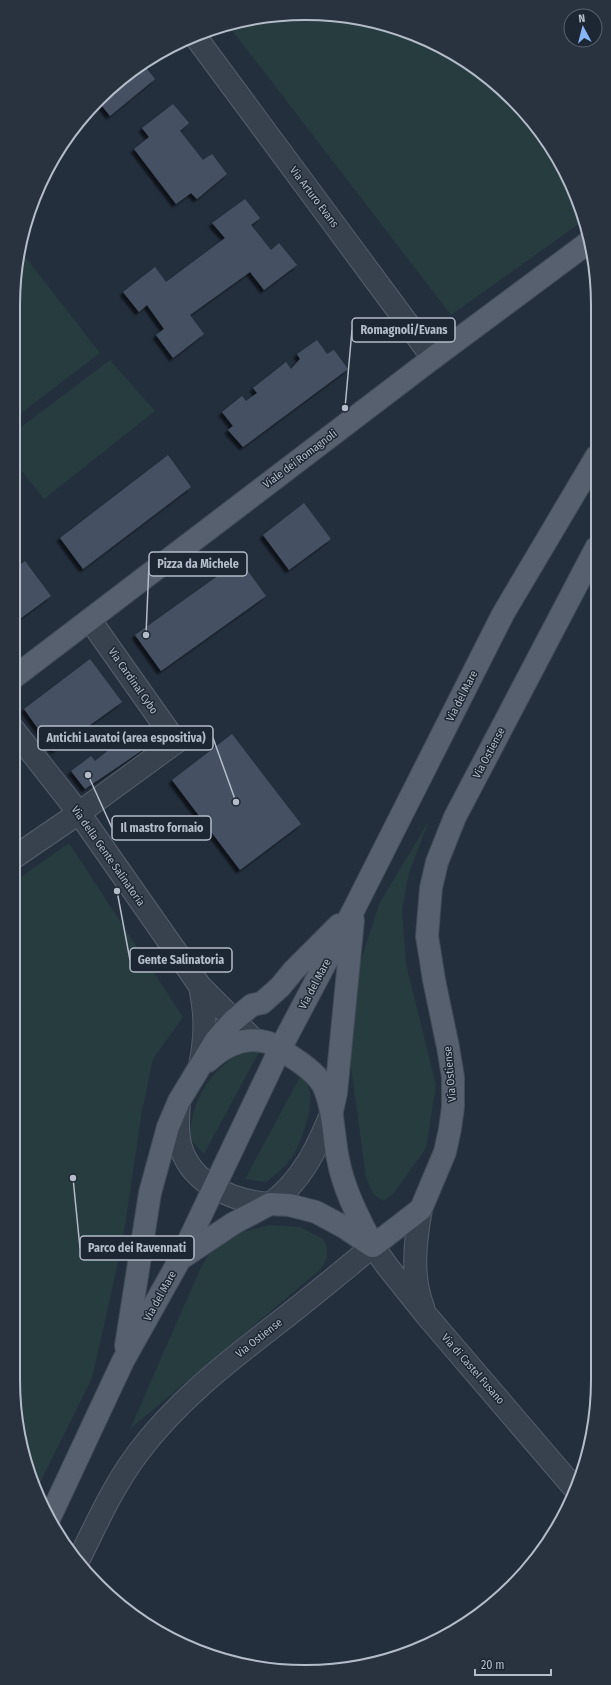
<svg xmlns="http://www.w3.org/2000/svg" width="611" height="1685" font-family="'Fira Sans Condensed',sans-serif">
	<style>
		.green { fill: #263c3f }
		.building { fill: #455162; filter: url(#shadow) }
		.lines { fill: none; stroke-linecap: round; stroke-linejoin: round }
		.minor-casing { stroke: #565f6c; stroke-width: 24 }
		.major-casing { stroke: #414a57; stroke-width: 24 }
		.minor { stroke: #38414e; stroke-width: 22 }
		.major { stroke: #56606e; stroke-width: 22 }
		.labels { text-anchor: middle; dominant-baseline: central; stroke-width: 3; stroke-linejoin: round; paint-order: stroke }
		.street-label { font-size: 11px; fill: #b4bcc9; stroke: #1d2633 }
		.rim { fill: none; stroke: #b4bcc9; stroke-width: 2 }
		.leader { fill: none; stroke: #b4bcc9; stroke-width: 1.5 }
		.callout-dot { fill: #b4bcc9; stroke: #1d2633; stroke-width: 1.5 }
		.callout { fill: #1d2633; stroke: #b4bcc9; stroke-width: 1.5 }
		.callout-label { font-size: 12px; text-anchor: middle; font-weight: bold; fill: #b4bcc9 }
	</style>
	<defs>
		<filter id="shadow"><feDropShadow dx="-3.5" dy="3.5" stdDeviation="1" flood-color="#0009"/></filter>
	</defs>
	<rect width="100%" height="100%" fill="#242f3e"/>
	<!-- green -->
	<path class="green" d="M325 14 381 23 468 62 526 113 576 193 583 221 451 315 228 25 268 15Z
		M20 250 100 353 13 419V306Z
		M110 360 155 411 44 499 13 460V433Z
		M429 821 409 872 402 910 406 964 436 1085 426 1148 394 1193 383 1201 373 1194 366 1177 349 1053 356 975 380 902Z
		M69 843 183 1017 153 1059 142 1111 122 1245 92 1378 36 1491 29 1474 13 1379V1008L22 1002 13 986V883Z
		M246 1050 259 1052 204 1154 189 1138C193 1097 209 1070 246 1050Z
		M300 1077C303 1080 307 1083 308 1086 317 1102 300 1148 289 1161 283 1169 274 1176 266 1182L245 1179Z
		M269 1225 300 1227 323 1239 327 1247V1258L321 1269 130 1429 201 1267 215 1244 242 1232Z"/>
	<!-- building -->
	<path class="building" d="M143 64 155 79 110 116 98 101 113 85Z
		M173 104 189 123 180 131 203 160 212 154 227 174 197 199 191 193 176 204 134 149 149 137 142 128Z
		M245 199 260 218 251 225 271 250 279 243 297 265 264 290 250 272 190 315 204 334 173 358 156 335 164 329 147 305 139 312 123 292 155 267 166 282 225 238 212 223Z
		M317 340 327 354 334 350 348 369 243 447 228 430 233 426 222 412 242 396 246 401 257 393 253 388 286 362 291 369 300 359 297 354Z
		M168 455 191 487 83 569 60 538Z
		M304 503 331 539 289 570 263 535Z
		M240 560 266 596 161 671 135 635Z
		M25 561 51 596 13 624V570Z
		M90 659 122 702 54 751 24 709Z
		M137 727 150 745 85 789 71 771 91 756 95 761Z
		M232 734 301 824 240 870 172 780Z"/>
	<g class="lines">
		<!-- minor casing -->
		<g class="minor-casing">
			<path id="minor" d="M195 36 433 358
				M13 729 79 813 200 986 254 1040
				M13 858 79 813 176 742 90 620
				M200 1066C206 1035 206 1017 200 986
				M179 1102C178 1114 177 1127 179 1139 186 1182 231 1201 270 1204 302 1181 317 1148 332 1112
				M421 1209C415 1241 411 1277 423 1307
				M78 1561C96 1525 113 1486 138 1453 175 1403 225 1364 274 1326 308 1300 340 1273 373 1246L387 1266 427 1316 575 1489"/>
		</g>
		<!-- major casing -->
		<g class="major-casing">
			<path id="major" d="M13 678 433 358 589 242
				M208 1061C223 1047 244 1036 266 1042 275 1044 284 1052 292 1057 303 1064 316 1073 323 1085 334 1109 333 1135 338 1159 344 1191 359 1218 373 1246
				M332 1111 336 1093 353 920
				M373 1246 421 1209 445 1152 450 1129 453 1107V1077L448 1047 434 980 427 936 431 888 437 862 455 817 596 548
				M180 1259 234 1223 270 1204 289 1205 316 1212 344 1227 372 1246
				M126 1346 150 1193 168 1127 179 1101 216 1040 233 1021 252 1005 262 1003 280 987 294 970 339 925
				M49 1519 123 1361 180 1259 280 1049 354 909 503 614 596 457"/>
		</g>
		<!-- minor -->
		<use href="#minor" class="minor"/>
		<!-- major -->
		<use href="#major" class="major"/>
	</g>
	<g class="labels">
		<!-- street labels -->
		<g class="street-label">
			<text transform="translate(314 197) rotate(53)">Via Arturo Evans</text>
			<text transform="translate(300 459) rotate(-37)">Viale dei Romagnoli</text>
			<text transform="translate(133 681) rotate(55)">Via Cardinal Cybo</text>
			<text transform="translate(462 696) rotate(-63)">Via del Mare</text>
			<text transform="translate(489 753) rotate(-62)">Via Ostiense</text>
			<text transform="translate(108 856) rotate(55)">Via della Gente Salinatoria</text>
			<text transform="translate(315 984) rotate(-62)">Via del Mare</text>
			<text transform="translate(450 1074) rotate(-95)">Via Ostiense</text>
			<text transform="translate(160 1296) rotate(-61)">Via del Mare</text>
			<text transform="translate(259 1338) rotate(-38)">Via Ostiense</text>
			<text transform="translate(473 1369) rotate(49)">Via di Castel Fusano</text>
		</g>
	</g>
	<!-- crop -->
	<path d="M0 0H611V1685H0ZM305 20H306A285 285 0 0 1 591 305V1380A285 285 0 0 1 306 1665H305A285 285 0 0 1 20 1380V305A285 285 0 0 1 305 20Z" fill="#29323f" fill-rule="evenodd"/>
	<path class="rim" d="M305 20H306A285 285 0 0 1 591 305V1380A285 285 0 0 1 306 1665H305A285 285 0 0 1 20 1380V305A285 285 0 0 1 305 20Z"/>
	<!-- callouts -->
	<path class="leader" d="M345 408L352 330M146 635L149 564M236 802L213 738M88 775L112 828M117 891L130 960M73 1178L80 1248"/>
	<g class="callout-dot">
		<circle cx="345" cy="408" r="4"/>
		<circle cx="146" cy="635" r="4"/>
		<circle cx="236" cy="802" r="4"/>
		<circle cx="88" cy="775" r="4"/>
		<circle cx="117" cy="891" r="4"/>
		<circle cx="73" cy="1178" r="4"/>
	</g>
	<g class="callout">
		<rect x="352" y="318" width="103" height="24" rx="4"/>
		<rect x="149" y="552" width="98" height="24" rx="4"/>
		<rect x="38" y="726" width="175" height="24" rx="4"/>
		<rect x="112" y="816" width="99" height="24" rx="4"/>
		<rect x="130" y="948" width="102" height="24" rx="4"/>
		<rect x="80" y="1236" width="114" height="24" rx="4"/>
	</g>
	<g class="callout-label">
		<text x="404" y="334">Romagnoli/Evans</text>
		<text x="198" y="568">Pizza da Michele</text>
		<text x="126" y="742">Antichi Lavatoi (area espositiva)</text>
		<text x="162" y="832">Il mastro fornaio</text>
		<text x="181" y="964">Gente Salinatoria</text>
		<text x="137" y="1252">Parco dei Ravennati</text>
	</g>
	<!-- north arrow -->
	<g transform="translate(583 28) rotate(353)"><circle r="19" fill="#1d2633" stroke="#59626f"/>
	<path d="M0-3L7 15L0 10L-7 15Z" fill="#8ab4f8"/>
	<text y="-6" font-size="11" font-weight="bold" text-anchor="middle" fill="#b4bcc9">N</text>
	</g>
	<!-- scale -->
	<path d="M475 1669v6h76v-6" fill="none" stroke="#b4bcc9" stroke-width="2"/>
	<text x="481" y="1669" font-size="12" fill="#b4bcc9" stroke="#1d2633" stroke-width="3" paint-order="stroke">20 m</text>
</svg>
